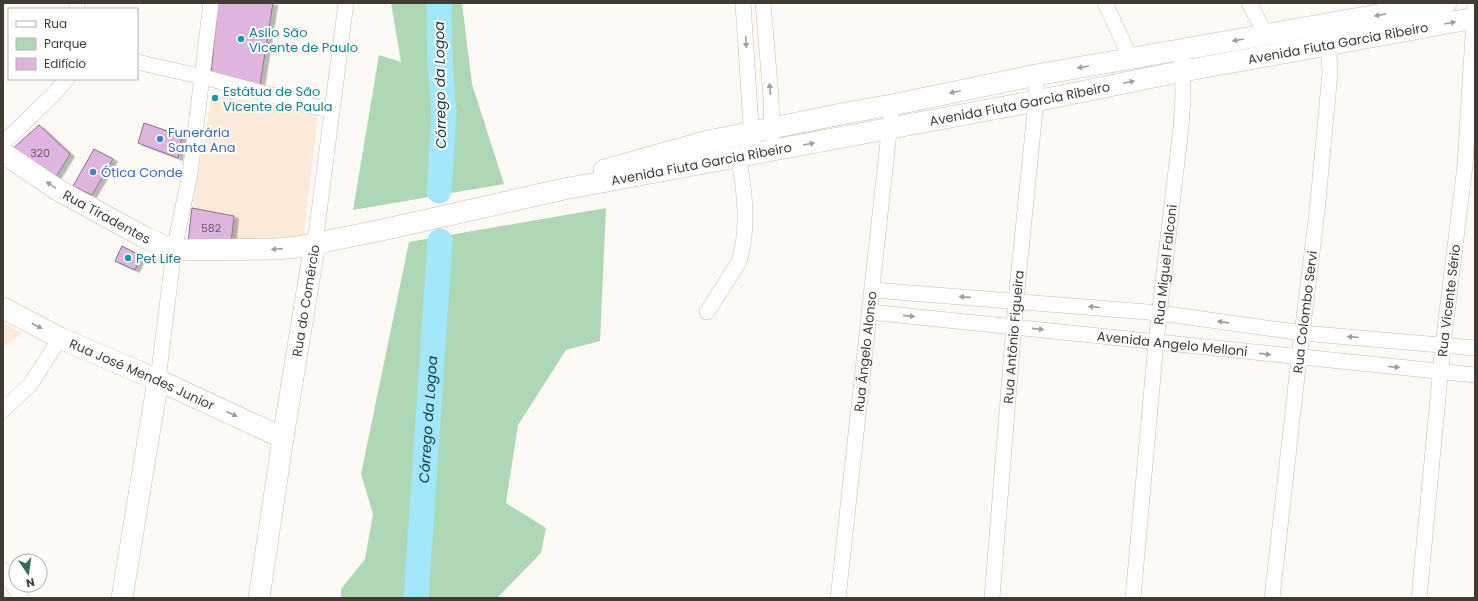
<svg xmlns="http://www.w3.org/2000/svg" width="1478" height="601" font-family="Poppins,sans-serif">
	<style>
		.built { fill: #fde9d8 }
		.green { fill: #aed8b5 }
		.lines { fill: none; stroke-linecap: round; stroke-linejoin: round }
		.river { stroke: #a2e7fc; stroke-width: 25 }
		.building { fill: #dfb5e0; stroke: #837484; filter: url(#shadow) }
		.street-casing { stroke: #ccbaaa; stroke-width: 16 }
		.secondary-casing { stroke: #ccbaaa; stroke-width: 22 }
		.street { stroke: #fff; stroke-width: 15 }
		.secondary { stroke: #fff; stroke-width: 21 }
		.oneway { fill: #a09d9a }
		.culture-dot { fill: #0f9aa8; stroke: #fff; stroke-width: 1.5 }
		.shop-dot { fill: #3f7fe0; stroke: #fff; stroke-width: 1.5 }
		.labels { text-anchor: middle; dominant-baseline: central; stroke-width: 4; stroke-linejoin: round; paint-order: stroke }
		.number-label { font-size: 11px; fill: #695a5f }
		.culture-label { font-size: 13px; fill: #0d838f; stroke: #fff; text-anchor: start }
		.street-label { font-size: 13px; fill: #423b34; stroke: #fff }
		.shop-label { font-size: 13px; fill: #366cbe; stroke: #fff; text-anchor: start }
		.water-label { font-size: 14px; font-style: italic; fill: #163740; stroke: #fff }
	</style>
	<defs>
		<filter id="shadow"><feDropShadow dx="4.5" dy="2.5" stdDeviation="0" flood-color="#0004"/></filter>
	</defs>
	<rect width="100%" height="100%" fill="#fdf9f5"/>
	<!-- built -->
	<path class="built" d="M212 95 318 112 303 243 231 244 192 208Z
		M3 323 22 333 3 348Z"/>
	<!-- green -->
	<path class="green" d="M391 3H462L472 84 504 184 353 210 379 55 401 62Z
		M606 208 600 341 566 350 518 425 506 503 546 528 541 553 497 598H341V589L365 559 373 514 361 474 409 242Z"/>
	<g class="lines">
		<!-- river -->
		<g class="river">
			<path d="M439 191 444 113 440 63 439 3"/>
			<path id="s1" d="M416 598 440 241"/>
		</g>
	</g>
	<!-- building -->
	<path class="building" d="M218 3H273L260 85 211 74Z
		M144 123 182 136 178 158 138 143Z
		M39 125 70 154 55 179 10 151Z
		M94 149 113 159 92 195 73 186Z
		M192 208 234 216 231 244 188 241Z
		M122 246 141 256 135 270 115 261Z"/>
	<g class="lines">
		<!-- street casing -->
		<g class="street-casing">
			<g id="street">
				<path d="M743 3 752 142"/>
				<path d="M763 3 771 97 772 138"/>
				<path d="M1105 3 1131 59"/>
				<path d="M1249 3 1266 35"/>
				<path d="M77 9V3"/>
				<path d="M137 62 203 77 332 111"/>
				<path d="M3 143 53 95 67 79"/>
				<path d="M315 243 346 3"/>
				<path d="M873 290 1160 313 1302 333 1475 348"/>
				<path d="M707 312 739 262C749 228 745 191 738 156"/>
				<path id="s2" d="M870 312 1475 375"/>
				<path d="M158 380 174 250 190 174 211 3"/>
				<path d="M3 410 30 385 60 338"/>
				<path d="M3 570 21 598"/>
				<path id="s3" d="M838 598 892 105"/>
				<path id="s4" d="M992 598 1016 300 1036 101V75"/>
				<path id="s5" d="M1133 598 1156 342 1181 127 1183 95 1182 62"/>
				<path id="s6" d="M1272 598 1299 358 1317 212 1330 73 1328 36"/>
				<path id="s7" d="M1419 598 1443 345 1465 165 1475 3"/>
			</g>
		</g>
		<!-- secondary casing -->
		<g class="secondary-casing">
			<g id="secondary">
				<path id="s8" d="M3 153 58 190 144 237 174 250 277 249 298 247 382 230 564 189 1036 101 1183 71 1475 18"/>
				<path d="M604 170 704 142 846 113 892 105 1036 75 1446 3"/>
				<path id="s9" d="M3 308 60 338 158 380 283 438"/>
				<path d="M122 598 158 380"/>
				<path id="s10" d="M259 598 283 438 315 243"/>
			</g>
		</g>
		<!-- street -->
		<use href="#street" class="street"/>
		<!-- secondary -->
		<use href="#secondary" class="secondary"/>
	</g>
	<!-- one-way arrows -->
	<defs><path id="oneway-solid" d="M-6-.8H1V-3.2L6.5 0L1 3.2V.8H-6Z"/></defs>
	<g class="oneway">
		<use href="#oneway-solid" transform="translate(1380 15) rotate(169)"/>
		<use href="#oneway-solid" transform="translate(1450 23) rotate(-10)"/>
		<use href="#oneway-solid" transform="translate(1238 40) rotate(170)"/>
		<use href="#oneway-solid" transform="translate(746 42) rotate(87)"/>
		<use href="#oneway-solid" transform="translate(1083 67) rotate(170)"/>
		<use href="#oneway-solid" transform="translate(1129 82) rotate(-12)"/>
		<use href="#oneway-solid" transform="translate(770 89) rotate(-95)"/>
		<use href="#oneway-solid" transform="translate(955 92) rotate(168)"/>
		<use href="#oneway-solid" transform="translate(809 144) rotate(-10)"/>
		<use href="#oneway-solid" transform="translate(51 185) rotate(-146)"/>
		<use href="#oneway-solid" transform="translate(277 249) rotate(176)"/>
		<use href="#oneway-solid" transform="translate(965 297) rotate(-176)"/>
		<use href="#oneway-solid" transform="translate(1094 307) rotate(-175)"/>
		<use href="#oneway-solid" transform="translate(909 316) rotate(6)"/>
		<use href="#oneway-solid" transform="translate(1223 322) rotate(-172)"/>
		<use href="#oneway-solid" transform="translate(37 326) rotate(28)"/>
		<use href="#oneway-solid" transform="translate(1038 329) rotate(6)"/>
		<use href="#oneway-solid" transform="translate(1353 337) rotate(-175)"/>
		<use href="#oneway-solid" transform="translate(1265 354) rotate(6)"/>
		<use href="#oneway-solid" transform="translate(1394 367) rotate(5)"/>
		<use href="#oneway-solid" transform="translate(232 414) rotate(25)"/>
	</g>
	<!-- markers -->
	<g class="culture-dot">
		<circle cx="241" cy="39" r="4"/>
		<circle cx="215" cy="98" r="4"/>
		<circle cx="128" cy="258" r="4"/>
	</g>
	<g class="shop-dot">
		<circle cx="160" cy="139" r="4"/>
		<circle cx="93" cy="172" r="4"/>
	</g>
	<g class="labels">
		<!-- number labels -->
		<g class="number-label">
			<text x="40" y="153">320</text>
			<text x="211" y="228">582</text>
		</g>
		<!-- culture labels -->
		<g class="culture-label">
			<text x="249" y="32">Asilo São<tspan x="249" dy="15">Vicente de Paulo</tspan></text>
			<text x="223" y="91">Estátua de São<tspan x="223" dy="15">Vicente de Paula</tspan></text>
			<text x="136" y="258">Pet Life</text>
		</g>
		<!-- street labels -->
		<g class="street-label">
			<text stroke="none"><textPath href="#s8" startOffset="1381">Avenida Fiuta Garcia Ribeiro</textPath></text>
			<text stroke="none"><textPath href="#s8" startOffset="1057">Avenida Fiuta Garcia Ribeiro</textPath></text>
			<text stroke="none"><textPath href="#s8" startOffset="733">Avenida Fiuta Garcia Ribeiro</textPath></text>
			<text stroke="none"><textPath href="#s8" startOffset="122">Rua Tiradentes</textPath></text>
			<text stroke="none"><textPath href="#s5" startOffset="335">Rua Miguel Falconi</textPath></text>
			<text stroke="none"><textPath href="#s10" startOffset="301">Rua do Comércio</textPath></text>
			<text stroke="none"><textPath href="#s7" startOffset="299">Rua Vicente Sério</textPath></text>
			<text stroke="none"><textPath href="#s6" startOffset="288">Rua Colombo Servi</textPath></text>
			<text stroke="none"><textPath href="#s4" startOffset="262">Rua Antônio Figueira</textPath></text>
			<text stroke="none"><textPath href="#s2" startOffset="304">Avenida Angelo Melloni</textPath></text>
			<text stroke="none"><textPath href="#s3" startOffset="248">Rua Ângelo Alonso</textPath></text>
			<text stroke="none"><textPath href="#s9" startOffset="154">Rua José Mendes Junior</textPath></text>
		</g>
		<!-- shop labels -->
		<g class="shop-label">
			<text x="168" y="132">Funerária<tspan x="168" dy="15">Santa Ana</tspan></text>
			<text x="101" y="172">Ótica Conde</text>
		</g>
		<!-- water labels -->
		<g class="water-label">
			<text transform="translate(440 85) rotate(-91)">Córrego da Logoa</text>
			<text stroke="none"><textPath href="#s1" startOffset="179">Córrego da Logoa</textPath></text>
		</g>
	</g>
	<!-- border -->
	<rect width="1478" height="601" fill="none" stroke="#423b34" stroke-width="8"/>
	<!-- legend -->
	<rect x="8" y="8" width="130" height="72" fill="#ffffff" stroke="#b3b1ae"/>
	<rect x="16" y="21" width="20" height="6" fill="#ffffff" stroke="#b3b1ae"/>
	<text x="44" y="28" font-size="12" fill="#423b34">Rua</text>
	<rect x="16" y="38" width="20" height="12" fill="#aed8b5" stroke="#b3b1ae"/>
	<text x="44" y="48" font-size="12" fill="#423b34">Parque</text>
	<rect x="16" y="58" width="20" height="12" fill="#dfb5e0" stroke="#b3b1ae"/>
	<text x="44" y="68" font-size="12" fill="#423b34">Edifício</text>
	<!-- north arrow -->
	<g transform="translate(28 573) rotate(167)"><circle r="19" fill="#ffffff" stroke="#b3b1ae"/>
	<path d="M0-3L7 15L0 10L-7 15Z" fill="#2d6e5d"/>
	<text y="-6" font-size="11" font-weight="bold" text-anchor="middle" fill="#423b34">N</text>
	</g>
</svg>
